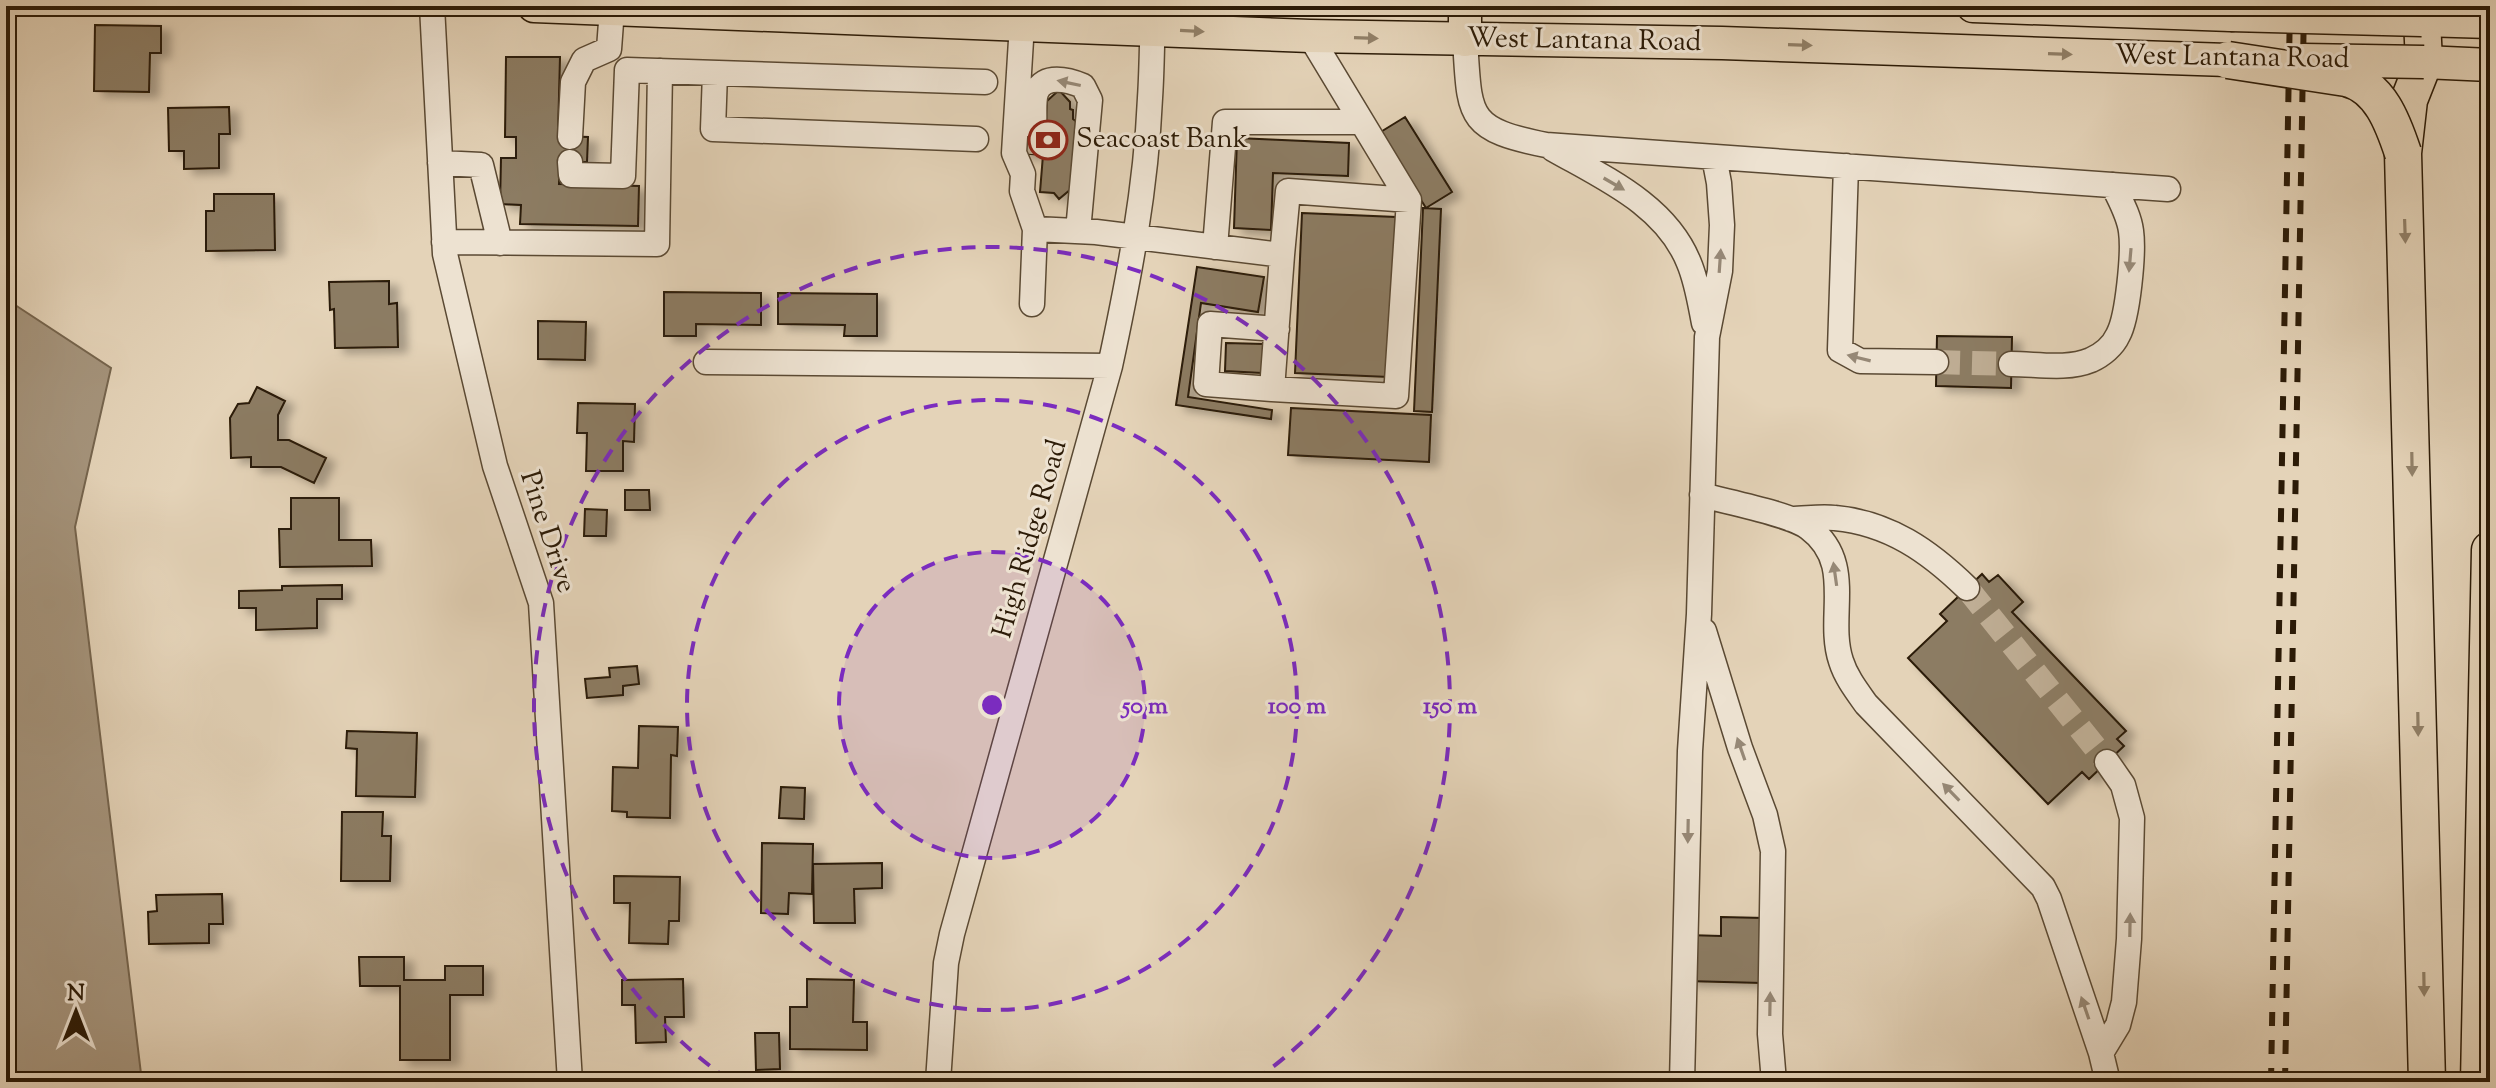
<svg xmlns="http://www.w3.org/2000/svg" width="2496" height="1088" font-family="'Sorts Mill Goudy',serif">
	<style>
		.water { fill: #a5947c; stroke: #75644d; stroke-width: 2 }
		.building { fill: #8c7b63; stroke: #2c1b07; stroke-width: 2; filter: url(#shadow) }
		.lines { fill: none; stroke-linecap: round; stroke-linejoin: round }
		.minor-tunnel { stroke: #bfae95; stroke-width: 24; stroke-dasharray: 24 12; stroke-linecap: butt }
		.minor-casing { stroke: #5a4933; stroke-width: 27 }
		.major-casing { stroke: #2c1b07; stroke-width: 35 }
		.highway-casing { stroke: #2c1b07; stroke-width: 39 }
		.minor { stroke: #ede2d1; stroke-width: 24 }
		.major { stroke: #e4d3b8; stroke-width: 32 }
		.highway { stroke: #e4d3b8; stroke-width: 36 }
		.rail { stroke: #2c1b07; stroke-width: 6; stroke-dasharray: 14 14; stroke-linecap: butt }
		.major-bridge-casing { stroke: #2c1b07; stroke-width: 35; stroke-linecap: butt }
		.highway-bridge-casing { stroke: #2c1b07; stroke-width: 39; stroke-linecap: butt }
		.major-bridge { stroke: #e4d3b8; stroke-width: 32 }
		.highway-bridge { stroke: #e4d3b8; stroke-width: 36 }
		.oneway { fill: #918068 }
		.oneway2 { fill: #968876 }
		.ring { fill: none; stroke: #7b2cbf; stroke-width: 4; stroke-dasharray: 14 10 }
		.labels { text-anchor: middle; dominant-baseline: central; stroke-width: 6; stroke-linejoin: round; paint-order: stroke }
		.street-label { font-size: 28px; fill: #2c1b07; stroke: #ede2d1 }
		.poi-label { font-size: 28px; fill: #2c1b07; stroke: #ede2d1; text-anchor: start }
		.centre { fill: #7b2cbf; stroke: #ede2d1; stroke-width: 4 }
		.ring-label { font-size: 24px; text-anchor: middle; font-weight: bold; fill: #7b2cbf; stroke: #ede2d1; stroke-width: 6; stroke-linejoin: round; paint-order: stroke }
	</style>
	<defs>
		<filter id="shadow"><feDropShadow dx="9" dy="5" stdDeviation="4" flood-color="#0004"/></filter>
	</defs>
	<rect width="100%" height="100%" fill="#e4d3b8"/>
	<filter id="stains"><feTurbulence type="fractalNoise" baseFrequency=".0025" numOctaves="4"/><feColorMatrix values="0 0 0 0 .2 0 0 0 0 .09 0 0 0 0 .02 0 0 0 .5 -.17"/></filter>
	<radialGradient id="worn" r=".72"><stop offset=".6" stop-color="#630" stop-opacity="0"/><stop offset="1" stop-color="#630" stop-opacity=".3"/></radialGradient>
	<!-- water -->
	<path class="water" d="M6 299 111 368 75 527 142 1082H6Z"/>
	<!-- building -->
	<path class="building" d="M95 25 161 26V53H150L149 92 94 91Z
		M506 57H560L558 136 588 137 587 162H560L559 184 639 186 638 226 520 224 521 205 500 204 501 158H516V137H505Z
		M1059 90 1070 102V109L1073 110V119L1077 122 1071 189 1059 199 1054 193 1040 192 1043 155 1020 153 1021 125 1045 126 1047 101Z
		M229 107 230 134H219V168L184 169V151H169L168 108Z
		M1405 117 1452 192 1426 208 1379 133Z
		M1237 138 1349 143 1348 176 1273 173 1271 230 1234 228Z
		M214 194H274L275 250 206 251V211H214Z
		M1423 208 1441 209 1432 412 1414 411Z
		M1302 213 1396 217 1389 377 1295 373Z
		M1197 267 1264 277 1258 312 1201 303 1188 397 1272 410 1271 419 1176 405Z
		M389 281V304L397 303 398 347 335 348 334 309 330 310 329 282Z
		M664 292 761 293V325L696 324V336H664Z
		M778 293 877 294V336H844L845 325 778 324Z
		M538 321 586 322 585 360 538 359Z
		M1937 336 2012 337 2011 388 1936 386Z
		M1226 343 1264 344 1262 373 1225 371Z
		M257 387 285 401 278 415V440H289L326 458 314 483 281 467H251V457L231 458 230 418 238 404 249 403Z
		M578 403 635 404 634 442 623 441V471H586L587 433H577Z
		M1291 408 1431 415 1429 462 1288 455Z
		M625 490H649L650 510H625Z
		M291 498H339V540H371L372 566 280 567 279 529H291Z
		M585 509 607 510 606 536H584Z
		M1982 574 1989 582 1998 575 2023 602 2012 612 2126 731 2117 739 2124 746 2089 779 2082 772 2048 804 1908 658 1947 621 1940 614Z
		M342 585V599H317V628L256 630V608H239V591L282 590V586Z
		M637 666 639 684 623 686V695L587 698 585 679 610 677 609 668Z
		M639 726 678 727 677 756 671 755 670 818 627 817V812L612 811 613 767 638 768Z
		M347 731 417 733 415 797 356 796 357 749 346 748Z
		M781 787 805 788 804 819 779 818Z
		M342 812H383L382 836H391L390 881H341Z
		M762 843 813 844 812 894 789 893 788 914 761 913Z
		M882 863V888L854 889 855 923H814L813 864Z
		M614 876 680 877 679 921H669L668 944 629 943 630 903H614Z
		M222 894 223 924H209V943L149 944 148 912 157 911 156 895Z
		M1721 917 1764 918 1762 983 1686 981 1687 935 1721 936Z
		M359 957H404V980H445V966H483V995H450V1060H400V986H360Z
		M683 979 684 1017H665L666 1042 636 1043 635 1005H622V980Z
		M807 979 854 980 853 1022H867V1050L790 1049V1007H807Z
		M755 1033H779L780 1069 756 1070Z"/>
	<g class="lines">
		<!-- minor-tunnel -->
		<path class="minor-tunnel" d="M1032 154 1034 126
			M1936 362 2011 364
			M1967 588 2107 762"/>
		<!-- minor casing -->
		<g class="minor-casing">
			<path id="minor" d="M432 6 445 254 495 466 541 603 570 1082
				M1022 24 1014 153 1023 174 1022 191 1035 229 1032 304
				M1465 40C1470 116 1465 129 1546 145L2168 189
				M715 73 713 129 976 139
				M1034 126C1035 116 1033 102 1036 93 1043 73 1069 80 1083 86L1090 100 1078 231
				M570 137 573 82 584 60 609 49 612 9
				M1553 149C1604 178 1666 205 1689 263 1697 282 1700 303 1704 323
				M570 162 571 175 623 176 627 70 985 82
				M440 163 481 165 500 243
				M1846 166 1840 350 1860 361 1936 362
				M1035 229 1096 232 1282 255 1288 191 1409 200 1310 36
				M444 242 657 244 660 71
				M1215 247 1225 122H1361
				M1282 255 1272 389 1396 396 1409 200
				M706 362 1110 366
				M2011 364C2037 364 2067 370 2091 360 2102 355 2113 346 2118 335 2128 317 2134 252 2131 231 2129 215 2120 200 2113 185
				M1272 389 1206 384 1210 324 1277 329
				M1702 495C1727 502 1791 514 1809 528 1856 563 1826 616 1841 661 1846 677 1856 690 1866 704L2043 887 2049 899 2101 1053 2108 1082
				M1791 519C1805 519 1821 516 1835 518 1889 523 1929 551 1967 588
				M1704 631 1740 748 1765 815 1773 851 1770 1034 1774 1082
				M2101 1053 2118 1025 2124 1002 2129 939 2132 818 2123 785 2107 762
				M938 1082 946 963 952 934 1110 366C1129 278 1146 189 1150 98 1152 68 1152 37 1153 6
				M1682 1082 1690 751 1699 614 1707 337 1720 271 1722 225 1719 183 1714 157"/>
		</g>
		<!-- major casing -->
		<g class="major-casing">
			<path id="major" d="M534 6 1310 36 1722 43 2228 60
				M1465 6V40
				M1973 6 2231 15
				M2422 20 2490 22
				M2424 62 2490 65"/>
		</g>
		<!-- highway casing -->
		<g class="highway-casing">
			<path id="highway" d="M2418 6 2422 20 2424 62 2409 100 2403 153 2427 1082
				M2479 1082 2490 550"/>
		</g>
		<!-- minor -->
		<use href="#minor" class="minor"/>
		<!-- major -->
		<use href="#major" class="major"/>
		<!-- highway -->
		<use href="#highway" class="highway"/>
		<!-- rail -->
		<path class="rail" d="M2271 1082 2290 6
			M2285 1082 2304 6"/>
		<!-- major-bridge casing -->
		<g class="major-bridge-casing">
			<path id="major-bridge" d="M2231 15 2422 20
				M2303 60 2424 62"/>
		</g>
		<!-- highway-bridge casing -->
		<g class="highway-bridge-casing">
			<path id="highway-bridge" d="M2228 60 2346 78C2380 86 2393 123 2403 153"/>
		</g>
		<!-- major-bridge -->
		<use href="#major-bridge" class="major-bridge"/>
		<!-- highway-bridge -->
		<use href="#highway-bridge" class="highway-bridge"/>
	</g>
	<!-- one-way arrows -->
	<defs><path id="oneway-solid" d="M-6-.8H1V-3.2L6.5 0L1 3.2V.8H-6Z" transform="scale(2)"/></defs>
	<g class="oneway">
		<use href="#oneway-solid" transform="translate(1192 31) rotate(3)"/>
		<use href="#oneway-solid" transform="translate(1366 38) rotate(2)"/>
		<use href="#oneway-solid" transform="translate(1800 45) rotate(2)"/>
		<use href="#oneway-solid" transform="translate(2060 54) rotate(2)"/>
		<use href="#oneway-solid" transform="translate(2405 231) rotate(88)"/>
		<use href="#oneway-solid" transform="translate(2412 464) rotate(89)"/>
		<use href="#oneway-solid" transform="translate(2418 724) rotate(89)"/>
		<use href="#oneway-solid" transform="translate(2424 984) rotate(89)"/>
	</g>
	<g class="oneway2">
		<use href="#oneway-solid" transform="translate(1069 83) rotate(-168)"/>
		<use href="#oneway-solid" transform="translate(1614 184) rotate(30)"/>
		<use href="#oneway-solid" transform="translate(2130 260) rotate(95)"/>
		<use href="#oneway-solid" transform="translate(1720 261) rotate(-86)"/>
		<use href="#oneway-solid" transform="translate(1859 358) rotate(-166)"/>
		<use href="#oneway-solid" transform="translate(1835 574) rotate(-98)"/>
		<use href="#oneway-solid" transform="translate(1741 749) rotate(-109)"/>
		<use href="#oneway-solid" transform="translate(1951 792) rotate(-134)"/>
		<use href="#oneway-solid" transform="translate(1688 831) rotate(91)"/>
		<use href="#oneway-solid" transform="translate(2130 925) rotate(-89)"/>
		<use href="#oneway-solid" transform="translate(1770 1004) rotate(-89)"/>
		<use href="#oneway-solid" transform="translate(2085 1008) rotate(-109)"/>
	</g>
	<!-- distance rings -->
	<circle cx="992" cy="705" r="153" fill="#7b2cbf" fill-opacity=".12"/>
	<g class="ring">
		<circle cx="992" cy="705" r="153"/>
		<circle cx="992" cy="705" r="305"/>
		<path d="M729 1080A458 458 0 1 1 1255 1080"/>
	</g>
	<!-- icons -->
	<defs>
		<g id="bank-ring" transform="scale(2)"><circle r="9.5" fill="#ede2d1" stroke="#8f2418" stroke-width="1.5"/><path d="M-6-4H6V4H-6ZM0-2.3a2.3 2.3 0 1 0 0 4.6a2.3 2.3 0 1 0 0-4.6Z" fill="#8f2418"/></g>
	</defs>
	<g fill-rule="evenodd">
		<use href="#bank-ring" x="1048" y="140"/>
	</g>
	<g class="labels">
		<!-- street labels -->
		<g class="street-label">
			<text transform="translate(1584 41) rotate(1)">West Lantana Road</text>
			<text transform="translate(2232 58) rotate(1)">West Lantana Road</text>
			<text transform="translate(547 532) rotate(72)">Pine Drive</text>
			<text transform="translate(1031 539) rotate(-74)">High Ridge Road</text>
		</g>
		<!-- poi labels -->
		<g class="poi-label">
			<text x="1076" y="140">Seacoast Bank</text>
		</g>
	</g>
	<circle cx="992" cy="705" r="12" class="centre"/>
	<g class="ring-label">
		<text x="1145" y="713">50 m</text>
		<text x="1297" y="713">100 m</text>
		<text x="1450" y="713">150 m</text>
	</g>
	<!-- margin -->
	<rect width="2496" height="1088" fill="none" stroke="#e4d3b8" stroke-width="32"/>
	<rect x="8" y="8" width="2480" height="1072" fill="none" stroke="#2c1b07" stroke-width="4"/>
	<rect x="16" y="16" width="2464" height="1056" fill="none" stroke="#2c1b07" stroke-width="2"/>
	<!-- north arrow -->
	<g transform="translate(76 1012)" stroke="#ede2d1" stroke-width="6" paint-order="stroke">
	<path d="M0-6L14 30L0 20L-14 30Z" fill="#2c1b07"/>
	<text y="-12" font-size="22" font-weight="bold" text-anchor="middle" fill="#2c1b07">N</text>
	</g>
	<rect width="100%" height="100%" filter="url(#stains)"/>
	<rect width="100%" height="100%" fill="url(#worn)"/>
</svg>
